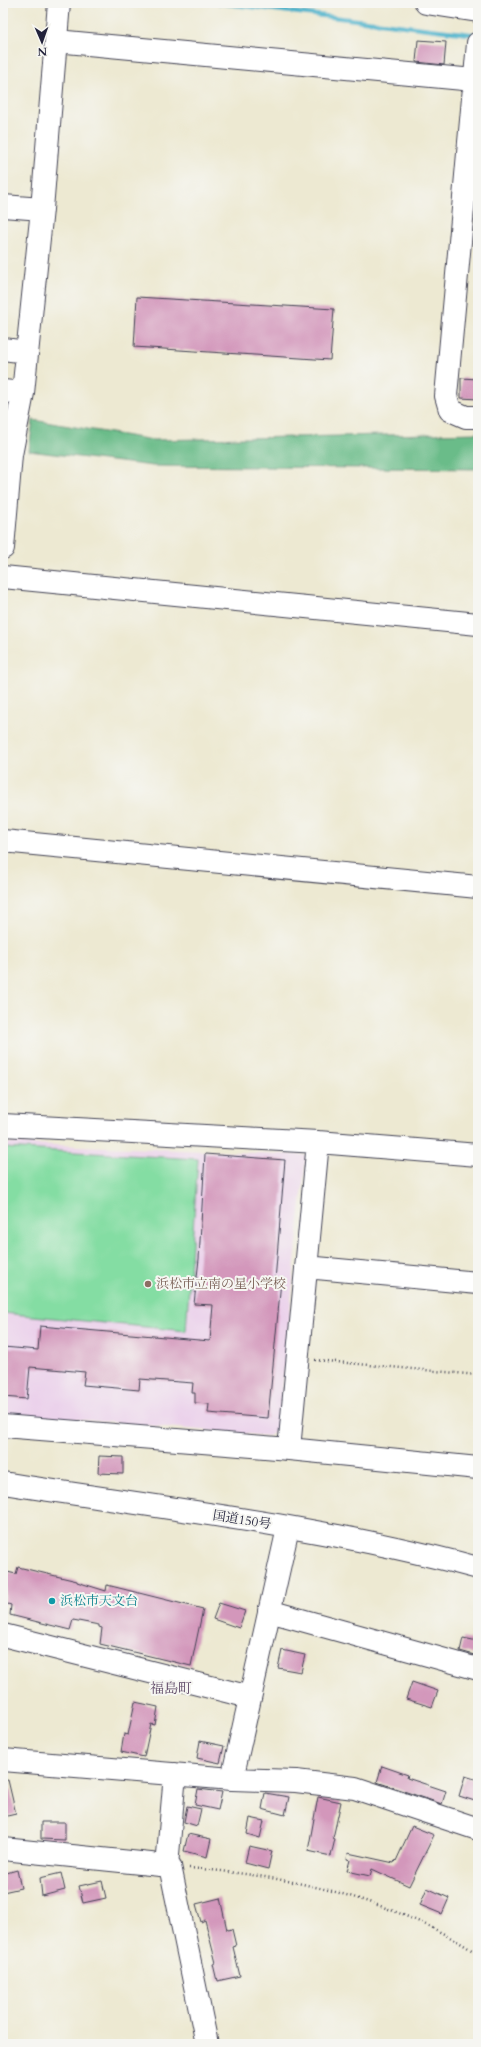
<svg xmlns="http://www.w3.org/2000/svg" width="481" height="2047" font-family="Cardo,'Noto Serif JP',serif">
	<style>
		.built { fill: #ebd1eb }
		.green { fill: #84dda3; stroke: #53806f }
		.forest { fill: #6bbc89; stroke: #466f62 }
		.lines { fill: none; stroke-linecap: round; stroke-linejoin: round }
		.stream { stroke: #4cb2cb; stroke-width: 4.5 }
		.building { fill: #d397bb }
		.minor-casing { stroke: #404052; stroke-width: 24 }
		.highway-casing { stroke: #404052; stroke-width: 24 }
		.path { stroke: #404052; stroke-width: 2.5; stroke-dasharray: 1 3; stroke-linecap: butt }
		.minor { stroke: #fff; stroke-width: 22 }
		.highway { stroke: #fff; stroke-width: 22 }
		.education-dot { fill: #8d6e63; stroke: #f6f6f2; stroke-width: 1.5 }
		.culture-dot { fill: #0f9aa8; stroke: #f6f6f2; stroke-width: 1.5 }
		.labels { text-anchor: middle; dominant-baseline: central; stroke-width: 4; stroke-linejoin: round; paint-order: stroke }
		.education-label { font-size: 13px; fill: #785e54; stroke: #f6f6f2; text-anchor: start }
		.street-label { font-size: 13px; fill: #22223b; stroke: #f6f6f2 }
		.culture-label { font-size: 13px; fill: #0d838f; stroke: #f6f6f2; text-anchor: start }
		.neighbourhood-label { font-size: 14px; fill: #604b68; stroke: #f6f6f2 }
	</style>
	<rect width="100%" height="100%" fill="#f6f6f2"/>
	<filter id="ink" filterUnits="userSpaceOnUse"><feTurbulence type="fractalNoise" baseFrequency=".025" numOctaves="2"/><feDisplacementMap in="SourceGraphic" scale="8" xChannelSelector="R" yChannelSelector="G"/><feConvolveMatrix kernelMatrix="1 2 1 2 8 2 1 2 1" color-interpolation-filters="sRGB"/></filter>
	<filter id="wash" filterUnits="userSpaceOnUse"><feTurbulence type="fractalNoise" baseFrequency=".012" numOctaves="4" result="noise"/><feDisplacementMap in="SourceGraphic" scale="16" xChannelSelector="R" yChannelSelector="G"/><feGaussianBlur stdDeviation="0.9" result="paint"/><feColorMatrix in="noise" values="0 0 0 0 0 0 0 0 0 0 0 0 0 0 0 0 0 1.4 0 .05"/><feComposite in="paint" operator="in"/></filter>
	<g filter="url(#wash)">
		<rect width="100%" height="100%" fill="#ede9d2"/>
		<!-- built -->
		<path class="built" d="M3 1143 306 1155 278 1429 269 1436 3 1413Z"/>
		<!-- green -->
		<path class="green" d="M3 1148 198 1159 186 1331 3 1313Z"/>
		<!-- forest -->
		<path class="forest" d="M33 420 153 440 478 433V469L153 466 29 451Z"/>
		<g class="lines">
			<!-- stream -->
			<path class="stream" d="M219 3 478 35"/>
		</g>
		<g id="blocks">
			<!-- building -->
			<path class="building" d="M418 40 446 42 444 65 416 62Z
				M137 297 334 309 330 360 134 347Z
				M461 378 478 379V399L461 398Z
				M205 1154 285 1160 275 1281H281L268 1418 208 1413 209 1404 195 1403V1393H192L193 1383 140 1379 139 1390 83 1385 85 1372 30 1367 27 1399 3 1397V1347L38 1350 40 1326 210 1341 213 1305 194 1304 199 1259Z
				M99 1456 123 1457V1474L98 1473Z
				M18 1567 77 1581V1582L106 1591 107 1585 203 1609 191 1666 100 1644 102 1628 99 1627V1625L73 1620 70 1630 10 1615 11 1605 4 1603 6 1588 3 1587V1571L16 1574Z
				M219 1603 245 1611 239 1628 213 1619Z
				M463 1638 478 1641V1656L460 1651Z
				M282 1650 305 1655 301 1672 278 1668Z
				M412 1682 438 1691 432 1707 406 1699Z
				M135 1702 158 1707 155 1725 151 1724 144 1757 121 1752 124 1734 128 1735Z
				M200 1741 224 1746 220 1763 197 1758Z
				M382 1766 408 1775 407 1778 446 1791 442 1804 377 1782Z
				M465 1776 478 1780V1802L459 1796Z
				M8 1780 16 1814 3 1817V1781Z
				M198 1789 222 1792 218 1810 195 1805Z
				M265 1793 289 1797 285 1815 262 1809Z
				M318 1797 341 1802 333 1838 335 1839 331 1856 308 1851Z
				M187 1806 201 1809 197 1826 184 1822Z
				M250 1818 264 1821 260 1838 247 1834Z
				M41 1822H65V1840L41 1839Z
				M412 1826 434 1835 409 1886 372 1869 370 1876 347 1871 350 1860 347 1859 348 1853 394 1863 395 1860 396 1861Z
				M188 1834 211 1839 207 1857 184 1851Z
				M249 1846 272 1851 268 1869 245 1863Z
				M17 1870 21 1888 3 1892V1874Z
				M61 1873 65 1890 42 1896 40 1878Z
				M102 1881 106 1898 83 1903 79 1886Z
				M427 1888 449 1898 442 1914 420 1905Z
				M220 1898 227 1930 232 1929 236 1946 233 1947 240 1976 217 1981 213 1964 216 1963 205 1920 201 1922 196 1904Z"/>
		</g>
	</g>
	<g filter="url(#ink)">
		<use href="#blocks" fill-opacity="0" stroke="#404052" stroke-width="1"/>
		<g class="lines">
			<!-- minor casing -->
			<g class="minor-casing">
				<path id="minor" d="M426 3 478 11
					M56 41 474 80
					M478 43 446 396 450 410 466 417H478
					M3 206 42 209
					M3 349 27 352
					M3 391 23 393
					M3 548 11 455 23 393 42 209 59 3
					M3 577 478 624
					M3 841 478 887
					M3 1125 318 1142 478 1155
					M306 1267 478 1283
					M3 1426 289 1449 478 1468
					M289 1449 318 1142
					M269 1611 478 1669
					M3 1635 250 1697
					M3 1760 232 1779 296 1781 355 1788 478 1829
					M232 1779 288 1528
					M3 1849 170 1866 207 2044
					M167 1866 175 1774"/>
			</g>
			<!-- highway casing -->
			<g class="highway-casing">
				<path id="highway" d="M3 1483C162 1508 323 1526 478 1568"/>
			</g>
			<!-- path -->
			<path class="path" d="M315 1360 478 1375
				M189 1868C290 1876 392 1898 478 1954"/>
			<!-- minor -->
			<use href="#minor" class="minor"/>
			<!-- highway -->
			<use href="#highway" class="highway"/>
		</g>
	</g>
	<!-- markers -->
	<circle class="education-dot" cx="148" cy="1284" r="4"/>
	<circle class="culture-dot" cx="52" cy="1601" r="4"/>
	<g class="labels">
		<!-- education labels -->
		<g class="education-label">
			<text x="156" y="1284">浜松市立南の星小学校</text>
		</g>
		<!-- street labels -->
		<g class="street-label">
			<text transform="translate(242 1520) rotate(9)">国道150号</text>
		</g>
		<!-- culture labels -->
		<g class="culture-label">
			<text x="60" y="1601">浜松市天文台</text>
		</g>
		<!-- neighbourhood labels -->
		<g class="neighbourhood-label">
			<text x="171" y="1688">福島町</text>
		</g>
	</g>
	<!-- margin -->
	<rect width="481" height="2047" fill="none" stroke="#f6f6f2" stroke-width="16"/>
	<!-- north arrow -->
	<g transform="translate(42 42) rotate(178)" stroke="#f6f6f2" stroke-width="3" paint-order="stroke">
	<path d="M0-3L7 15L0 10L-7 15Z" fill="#22223b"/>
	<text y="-6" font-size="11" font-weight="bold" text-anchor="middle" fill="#22223b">N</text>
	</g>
</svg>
